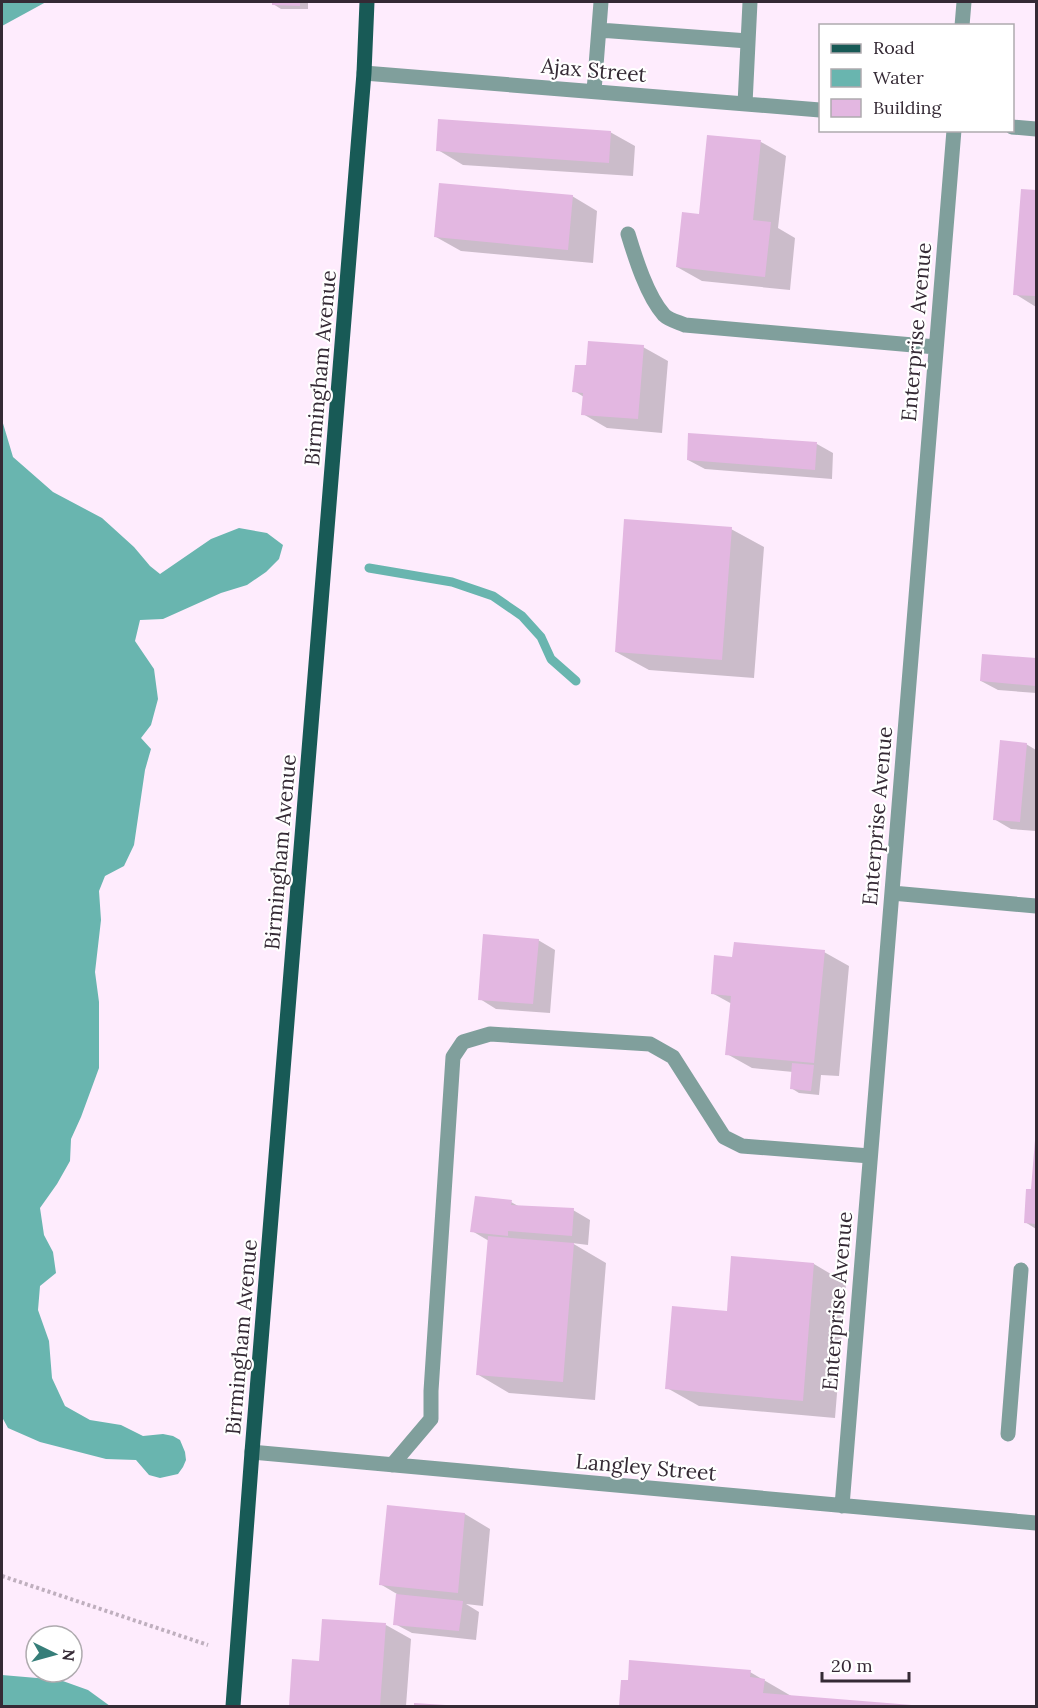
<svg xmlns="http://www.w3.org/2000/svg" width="1038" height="1708" font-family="Lora,serif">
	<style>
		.water { fill: #69b5af }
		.shadow { fill: #0003 }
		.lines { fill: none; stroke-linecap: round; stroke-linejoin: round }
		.stream { stroke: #69b5af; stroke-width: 9 }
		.building { fill: #e3b7e1 }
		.path { stroke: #bfafbe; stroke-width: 4; stroke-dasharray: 3 3; stroke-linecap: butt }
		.minor { stroke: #809f9c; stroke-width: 15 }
		.major { stroke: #185a56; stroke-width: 15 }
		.labels { text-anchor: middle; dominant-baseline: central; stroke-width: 4.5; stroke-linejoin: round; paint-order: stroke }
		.street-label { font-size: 21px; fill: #352a35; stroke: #fff }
	</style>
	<rect width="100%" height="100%" fill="#feecfd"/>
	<!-- water -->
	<path class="water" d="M2 2H46L2 26Z
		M2 420 13 457 53 492 102 518 134 547 150 566 160 574 211 539 239 528 267 533 283 545 279 559 266 572 247 585 221 593 163 619 140 620 135 641 154 669 158 699 151 725 141 738 151 749 145 770 134 845 124 866 105 876 99 891 101 920 95 972 99 1002V1068L81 1117 71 1139 70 1161 57 1184 40 1208 44 1235 53 1252 56 1273 40 1286 38 1310 49 1341 52 1378 65 1406 90 1420 121 1425 143 1436 163 1434 173 1436 180 1440 185 1452 186 1460 183 1467 178 1474 160 1478 149 1475 136 1460 106 1459 40 1442 8 1428 2 1417Z
		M2 1675 60 1680 88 1690 110 1706H2Z"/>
	<!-- shadow -->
	<path class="shadow" d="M274 2H308V9H281L273 4Z
		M610 132 635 146 633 176 463 165 438 150Z
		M709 136 761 142 786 156 778 228 795 238 790 290 702 281 677 267 700 215Z
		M1022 191 1036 192V307L1015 294Z
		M572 196 597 211 593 263 461 251 436 237Z
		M643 347 668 361 662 433 607 428 583 414 584 397 574 391 588 367Z
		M817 444 833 453 832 479 705 469 688 460Z
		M731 529 764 547 754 678 649 670 616 652Z
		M983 656 1036 660V693L998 690 981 681Z
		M1026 744 1036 750V831L1011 829 994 819Z
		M538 940 555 950 550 1013 496 1009 480 999Z
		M824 952 849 966 839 1076 821 1075 819 1095 799 1093 791 1088 793 1072 752 1068 727 1054 732 1004 712 993Z
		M1036 1138V1229L1025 1222 1032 1191Z
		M511 1202 520 1207 573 1210 590 1220 588 1245 572 1243 606 1263 595 1400 509 1393 477 1374 489 1241 472 1231Z
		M814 1264 846 1283 835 1418 699 1406 667 1388 728 1312Z
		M388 1507 465 1514 490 1529 483 1606 466 1604 479 1612 476 1640 412 1633 395 1624 397 1594 380 1584Z
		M386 1625 411 1639 406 1706H291L294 1660 320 1662Z
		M750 1672 793 1697 914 1706H621L623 1681Z"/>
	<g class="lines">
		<!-- stream -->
		<path class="stream" d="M369 568 452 582 493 596 522 616 541 637 551 659 576 681"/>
	</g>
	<!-- building -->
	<path class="building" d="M272 2H300V6L272 5Z
		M438 119 611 131 609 163 436 151Z
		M707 135 761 140 753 220 771 222 765 277 676 267 682 212 699 214Z
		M439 183 573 195 568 250 434 237Z
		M1021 189 1036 190V296L1013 295Z
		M588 341 644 345 638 419 581 415 583 393 572 392 575 365H586Z
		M688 433 817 442 815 470 687 460Z
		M624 519 732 527 722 660 615 652Z
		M982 654 1036 658V686L980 681Z
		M1000 740 1027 743 1020 822 993 820Z
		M483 934 539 939 533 1004 478 1000Z
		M734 942 825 950 814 1063 725 1055 731 996 711 994 714 955 732 957Z
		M792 1063 814 1065 811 1091 790 1089Z
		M1035 1140H1036V1224L1024 1223 1026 1189H1031Z
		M475 1196 512 1200 511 1205 574 1208 572 1236 508 1231V1236L470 1232Z
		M488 1236 574 1243 563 1382 476 1375Z
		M731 1256 814 1263 803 1401 665 1389 672 1306 727 1311Z
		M387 1505 465 1513 458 1593 379 1585Z
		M396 1594 463 1601 459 1631 393 1625Z
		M322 1619 386 1623 380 1706H289L292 1659 319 1661Z
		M629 1660 751 1670 750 1677 765 1679 763 1693 912 1705V1706H619L621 1680H628Z
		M414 1703 446 1705 445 1706H414Z"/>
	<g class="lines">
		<!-- path -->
		<path class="path" d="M2 1576 208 1645"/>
		<!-- minor -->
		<path class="minor" d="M962 26 964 2
			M599 30 748 41
			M364 73 820 110
			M594 91 601 2
			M745 104 750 2
			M1012 127 1036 129
			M628 234C635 257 647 296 664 315 669 320 678 322 685 325L936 347
			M892 893 1036 906
			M1008 1434 1021 1270
			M252 1452 1036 1523
			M392 1465 431 1419V1391L453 1057 463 1042 490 1034 650 1044 673 1057 724 1137 742 1146 870 1156
			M842 1506 954 130"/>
		<!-- major -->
		<path class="major" d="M233 1706 252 1452 364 73 367 2"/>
	</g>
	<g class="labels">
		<!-- street labels -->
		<g class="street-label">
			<text transform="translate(594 70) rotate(5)">Ajax Street</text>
			<text transform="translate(916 332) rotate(-85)">Enterprise Avenue</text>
			<text transform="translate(320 368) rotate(-85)">Birmingham Avenue</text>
			<text transform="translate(877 816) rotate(-85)">Enterprise Avenue</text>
			<text transform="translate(280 852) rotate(-85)">Birmingham Avenue</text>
			<text transform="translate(837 1301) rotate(-85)">Enterprise Avenue</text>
			<text transform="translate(241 1337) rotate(-85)">Birmingham Avenue</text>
			<text transform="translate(646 1467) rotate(5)">Langley Street</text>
		</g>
	</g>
	<!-- border -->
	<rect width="1038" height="1708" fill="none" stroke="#352a35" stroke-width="6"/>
	<!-- legend -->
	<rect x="819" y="24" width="195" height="108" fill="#ffffff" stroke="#aeaaae" stroke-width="1.5"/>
	<rect x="831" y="44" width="30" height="9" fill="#185a56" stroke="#aeaaae" stroke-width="1.5"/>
	<text x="873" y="54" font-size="18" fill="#352a35">Road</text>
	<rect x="831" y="69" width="30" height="18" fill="#69b5af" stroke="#aeaaae" stroke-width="1.5"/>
	<text x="873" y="84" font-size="18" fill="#352a35">Water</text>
	<rect x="831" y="99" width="30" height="18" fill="#e3b7e1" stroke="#aeaaae" stroke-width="1.5"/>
	<text x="873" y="114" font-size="18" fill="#352a35">Building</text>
	<!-- north arrow -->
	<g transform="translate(54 1654) rotate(95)"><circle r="28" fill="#ffffff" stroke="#aeaaae" stroke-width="1.5"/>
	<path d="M0-4.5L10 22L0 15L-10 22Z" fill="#367e79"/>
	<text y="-9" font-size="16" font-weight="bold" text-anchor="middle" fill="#352a35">N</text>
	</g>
	<!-- scale -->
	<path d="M822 1672v9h87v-9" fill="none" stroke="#352a35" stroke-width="3"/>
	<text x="831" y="1672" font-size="18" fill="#352a35" stroke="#ffffff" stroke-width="4.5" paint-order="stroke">20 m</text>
</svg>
